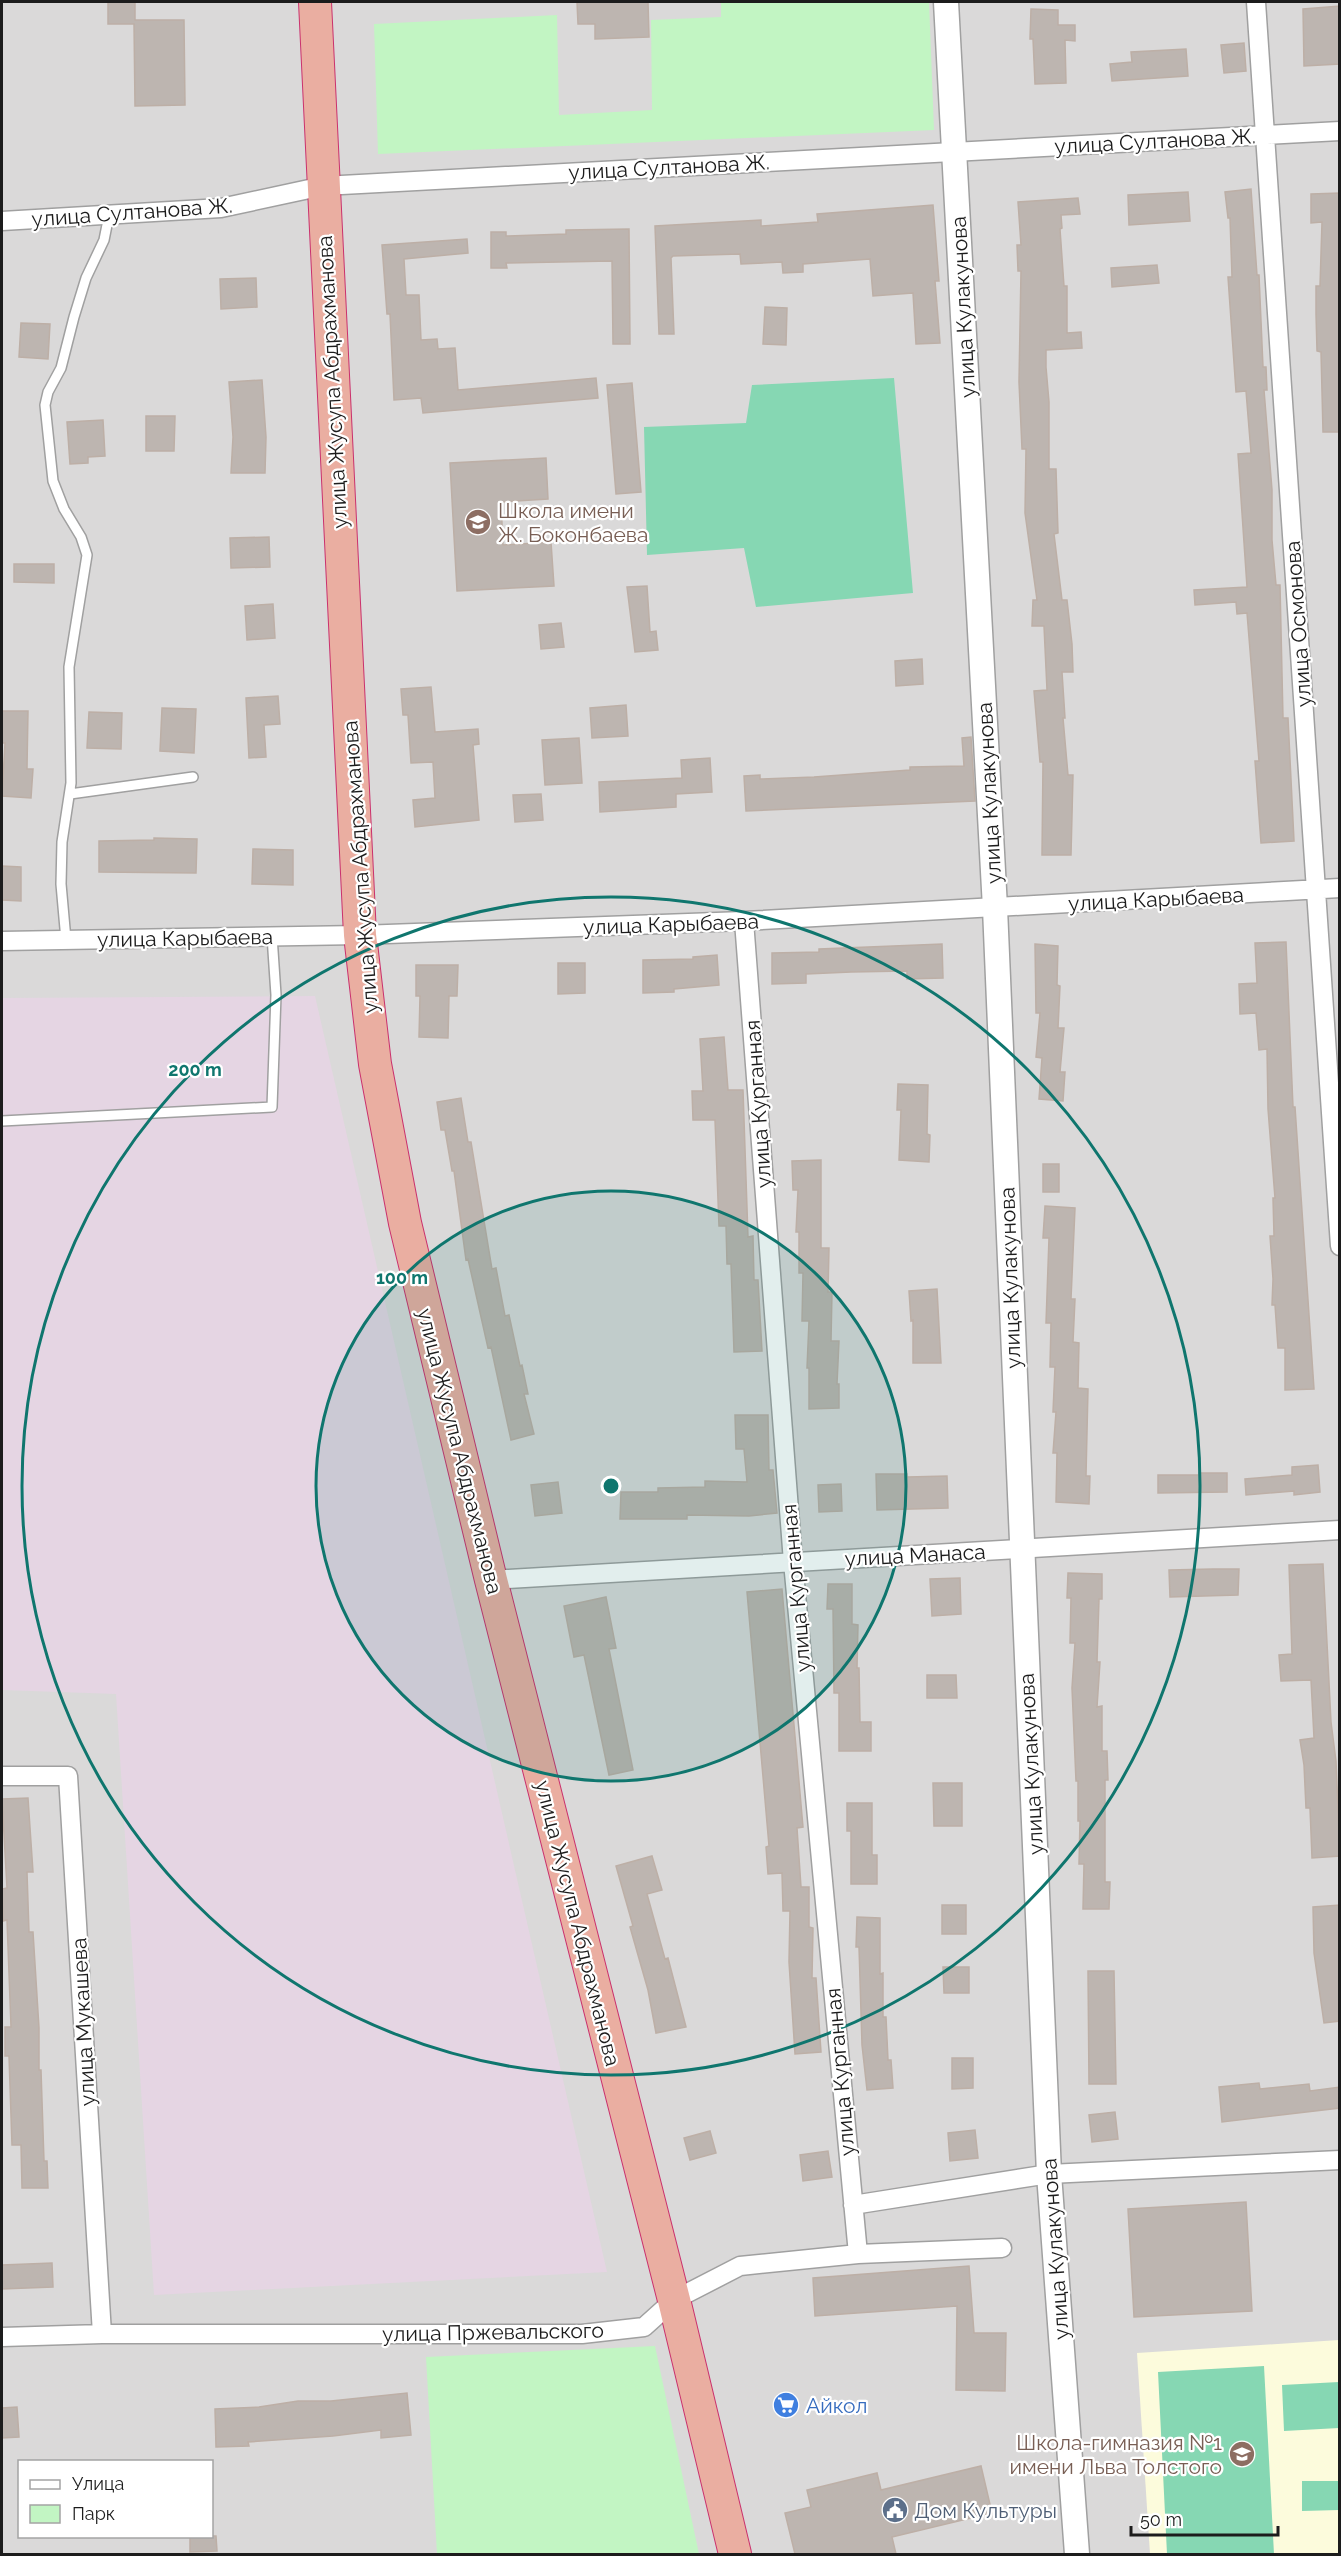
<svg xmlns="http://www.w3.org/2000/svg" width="1341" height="2556" font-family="Raleway,sans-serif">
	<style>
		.residential { fill: #dad9d9; fill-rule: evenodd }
		.industrial { fill: #e5d5e3 }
		.education { fill: #fcfbdc }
		.park { fill: #c2f5c3 }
		.pitch { fill: #86d7b3 }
		.building { fill: #bdb5b0; stroke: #bdafa6; stroke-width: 1.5 }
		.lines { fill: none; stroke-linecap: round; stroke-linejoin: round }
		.service-casing { stroke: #a0a0a0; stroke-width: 12 }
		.minor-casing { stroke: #a0a0a0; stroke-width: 21 }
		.tertiary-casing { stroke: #a0a0a0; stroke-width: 27 }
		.trunk-casing { stroke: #ca316d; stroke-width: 34 }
		.service { stroke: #fff; stroke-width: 9 }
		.minor { stroke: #fff; stroke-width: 18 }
		.tertiary { stroke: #fff; stroke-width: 24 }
		.trunk { stroke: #eaaea1; stroke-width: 32 }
		.ring { fill: none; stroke: #0f766e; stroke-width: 3 }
		.labels { text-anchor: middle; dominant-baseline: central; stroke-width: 4.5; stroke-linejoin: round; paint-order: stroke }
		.street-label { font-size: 21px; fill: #1c1c1c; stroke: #fff }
		.education-label { font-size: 21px; fill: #785e54; stroke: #fff; text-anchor: start }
		.shop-label { font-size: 21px; fill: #366cbe; stroke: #fff; text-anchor: start }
		.service-label { font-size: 21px; fill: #4e5e75; stroke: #fff; text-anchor: start }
		.centre { fill: #0f766e; stroke: #fff; stroke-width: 3 }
		.ring-label { font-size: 18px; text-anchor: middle; font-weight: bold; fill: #0f766e; stroke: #fff; stroke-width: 4.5; stroke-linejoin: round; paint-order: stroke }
	</style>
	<rect width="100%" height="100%" fill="#ede9e3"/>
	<!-- residential -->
	<path class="residential" d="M2 2H1339V2554H2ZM20 2462H212V2536H20Z"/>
	<!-- industrial -->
	<path class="industrial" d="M315 996 607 2272 154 2295 116 1694 2 1690V998Z"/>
	<!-- education -->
	<path class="education" d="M1339 2340V2554H1150L1137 2353Z"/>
	<!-- park -->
	<path class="park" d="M721 2H929L934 130 378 154 374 24 557 15 559 115 652 110 651 20 721 17Z
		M655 2346 699 2554H437L426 2357Z"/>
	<!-- pitch -->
	<path class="pitch" d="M894 378 913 593 756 607 744 548 647 555 644 427 746 423 752 385Z
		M1264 2366 1274 2554H1167L1158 2372Z
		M1339 2382V2428L1284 2431 1282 2385Z
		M1302 2481H1339V2510L1302 2511Z"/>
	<!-- building -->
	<path class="building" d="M108 2H135V20H184L185 105 135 106 134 24H108Z
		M577 2H648L649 37 595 39V24H578Z
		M1340 6V64L1304 66 1303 9Z
		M1031 9 1058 10V25H1075V41L1065 40 1066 83 1035 84 1033 39H1030Z
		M1244 43 1246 71 1224 73 1221 45Z
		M1186 49 1188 76 1112 81 1110 64 1132 62 1131 52Z
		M1251 189 1257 275H1259L1263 367H1266L1267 390H1264L1272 490V540L1276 585H1280L1283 718H1288L1294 841 1261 843 1255 761H1259L1247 613 1237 614 1236 602 1195 605 1194 590 1247 587 1238 454 1251 453 1246 391 1236 392 1228 277H1232L1230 218H1228L1225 192Z
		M1188 192 1190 221 1129 225 1128 195Z
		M1340 193V432H1323L1321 352 1317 351 1316 314V286H1320L1322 222 1311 223V194Z
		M1078 198 1080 214 1061 215 1062 228 1060 229 1064 286H1067V333L1081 332 1082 348 1046 350V367L1049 402V469H1056L1058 533 1054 534 1062 600H1067L1072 644 1073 672H1062L1065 718H1063L1068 775H1073L1071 855H1042L1043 762H1040L1034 691 1047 690 1044 626H1032L1033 600H1037L1025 513 1026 449H1022L1019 382 1021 271H1018L1017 245H1021L1018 202Z
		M933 205 939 281H935L940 343 916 344 913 293 873 296 870 259 803 264V272L783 273 782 262 741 264 740 254 673 256 671 258 674 334H659L655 226 761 220V226L818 222 817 214Z
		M629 229 630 344H613L612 261 506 263 507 268H491V232H506V236L566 234V230Z
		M467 239 468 253 404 259 406 295H419L421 340 437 339 438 349 455 348 458 390 596 378 598 398 423 413 421 398 394 400 390 314H387L382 245Z
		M1157 265 1159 283 1112 287 1111 268Z
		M256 278 257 307 221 309 220 279Z
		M765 307 787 308 786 345 763 344Z
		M21 323 50 324 48 359 19 357Z
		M262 380 266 437 265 473H231L233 437 229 382Z
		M632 383 641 492 616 494 607 385Z
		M146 416H175L174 451H146Z
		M103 420 105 456 88 457V463L70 464 67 422Z
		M546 458 548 499 501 502 503 545 551 542 554 586 457 591 450 463Z
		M269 537 270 567 231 568 230 538Z
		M14 564H54V583L14 582Z
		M647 586 650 632 656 631 658 650 635 652 627 587Z
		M273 604 275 638 247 640 245 606Z
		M561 623 564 647 541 649 539 625Z
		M922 659 923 684 896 686 895 661Z
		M431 687 435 732 478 729 479 744 473 745 479 820 415 827 413 800 435 798 433 762 411 763 408 715H403L401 689Z
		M278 696 280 724 264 725 266 757 249 758 246 698Z
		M626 705 628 736 592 738 590 708Z
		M162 708 196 709 194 753 160 751Z
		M2 711H28L27 769H33L31 798 2 796 5 743H2Z
		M89 712 122 713 121 749 87 748Z
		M971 737 975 801 746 811 744 776 760 775V779L814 777 910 770V767L964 766 962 738Z
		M579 738 582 783 545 785 542 740Z
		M710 758 712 792 676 794V807L600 812 599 782 682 778 681 760Z
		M541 794 543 820 515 822 513 795Z
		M154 838 197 839 196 873 99 872V841L154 840Z
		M253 849 293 850V885L252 884Z
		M2 866 21 867V901L2 900Z
		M1286 942 1293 1107H1295L1314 1389 1285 1390V1348H1278L1275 1305H1272L1273 1279 1270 1236H1274L1273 1198H1275L1268 1109 1267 1049 1259 1050 1256 1013 1240 1014 1239 984 1257 983 1255 943Z
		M942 944 943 978 907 979V971L851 972 806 974V983L772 984V953L819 952V949Z
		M1035 944 1058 946 1057 985 1060 986 1058 1028H1064L1060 1072H1065L1063 1101 1039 1099 1042 1058 1036 1057 1040 1013H1036Z
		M717 955 719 985 674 989V992L643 993V960L693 959V957Z
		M558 963H585V993L558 994Z
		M416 965H458L457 996H449L448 1038 419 1037 420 996H416Z
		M724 1037 728 1090H743L748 1237 753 1236 754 1280H758L762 1351 734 1352 731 1264H727L726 1226H719L715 1120H693L692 1091H703L700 1039Z
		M898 1084 928 1085 927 1134 930 1135 929 1162 899 1160 901 1110H897Z
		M461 1098 468 1142H471L492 1269 496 1268 505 1316 509 1315 520 1366 522 1365 528 1394H524L534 1434 511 1440 491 1347 488 1348 468 1259 466 1260 454 1171H452L445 1130H441L437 1102Z
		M821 1160V1248H829L828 1292H832L831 1341H839L837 1384H839V1408L809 1409V1368H807L809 1321H802L803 1273H799V1232H796L798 1190H793L792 1161Z
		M1043 1164H1059V1192H1043Z
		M1045 1206 1075 1208 1071 1299H1075L1073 1342 1079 1343 1078 1388 1088 1389 1086 1476H1090L1089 1504 1056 1502 1057 1453H1053L1056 1412H1053L1055 1367H1050L1051 1323H1046L1049 1238H1043Z
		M937 1289 941 1363H913V1320L911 1321 909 1291Z
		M735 1415H768L769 1470H773L777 1513 749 1516 687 1515V1519H620L621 1492H658V1488L705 1487V1481L747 1482 744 1449H736Z
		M1318 1465 1320 1492 1294 1495V1491L1246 1495 1245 1479 1292 1475V1467Z
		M1199 1473H1227V1492L1158 1493V1475H1199Z
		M876 1474H907V1477L947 1476 948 1508 877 1510Z
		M558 1482 562 1513 535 1516 531 1485Z
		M841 1484 842 1511 819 1512 818 1485Z
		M1323 1564 1331 1722 1336 1761 1340 1856 1312 1858 1310 1808H1306L1304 1765 1300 1740 1314 1738 1311 1680 1281 1681 1279 1655 1292 1654 1289 1565Z
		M1213 1569H1239L1238 1595 1170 1597 1169 1570Z
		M1068 1573 1102 1574V1599H1099L1097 1662H1100L1097 1707 1102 1706V1751H1107L1108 1780H1105V1882H1110L1109 1909H1083L1084 1864H1079L1080 1821H1078V1781H1076L1072 1688 1075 1643H1070L1071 1598H1067Z
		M960 1578 961 1614 932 1616 930 1579Z
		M828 1584H852V1624L858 1625 857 1668H859L860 1722H871V1751H839V1693H834L833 1609H827Z
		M782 1589 803 1827 797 1828 801 1887H809V1927L813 1928 812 1978H816L821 2052 795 2054 789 1962 790 1911H783L782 1873 768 1874 766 1847 769 1846 747 1592Z
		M606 1597 616 1648 609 1649 633 1770 609 1775 584 1655 574 1657 564 1606Z
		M927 1675H956L957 1698H927Z
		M933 1783H962V1826H934Z
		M28 1798 33 1872H27L29 1932H33L39 2028V2070H41L44 2161H47L48 2188H22L21 2145H12L9 2056H5V2027H11L7 1920 3 1921 2 1889 7 1888 2 1799Z
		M847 1803H872V1855H877V1884H851V1831H847Z
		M652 1856 662 1890 647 1894 665 1959 668 1958 686 2027 656 2033 648 1990 630 1927 633 1926 616 1866Z
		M942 1905H966V1934H942Z
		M1340 1905V2021L1324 2023 1314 1953 1313 1907Z
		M857 1917 880 1918V1974L883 1973V2017H886L888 2060H891L893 2088 867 2090 862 2045 859 1947H856Z
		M943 1967H969V1993H944Z
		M1088 1971H1114L1116 2084H1089Z
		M952 2058H973V2088L952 2089Z
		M1259 2083 1260 2089 1309 2084 1310 2091 1340 2087V2108L1222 2122 1219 2087Z
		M1115 2112 1118 2139 1092 2142 1089 2115Z
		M975 2130 978 2158 950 2161 948 2133Z
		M710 2131 716 2153 690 2160 684 2138Z
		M828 2151 832 2177 803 2181 800 2155Z
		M1246 2202 1252 2311 1134 2317 1128 2209Z
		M52 2263 53 2287 2 2289V2265Z
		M969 2266 974 2333H1006L1005 2391 956 2390 957 2306 815 2316 813 2278Z
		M407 2393 411 2435 381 2438V2430L333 2436 248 2442 249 2446 216 2447 215 2409 259 2407 298 2401H331Z
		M17 2407 19 2437 2 2438V2408Z
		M981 2466 992 2513 892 2537 896 2554H795L785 2513 811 2507 807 2490 877 2473 881 2490Z
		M190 2536H216L217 2551 190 2552Z"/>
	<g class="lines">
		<!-- service casing -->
		<g class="service-casing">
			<path id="service" d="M70 794 193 777
				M66 940 61 884 62 842 71 783 69 667 87 555 81 537 64 509 53 481 45 405 48 392 61 368 74 317 86 278 104 240 109 215
				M2 1121 272 1107 276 995 272 936"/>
		</g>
		<!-- minor casing -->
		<g class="minor-casing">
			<path id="minor" d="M1256 2 1340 1246
				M2 221 221 208 323 186 1340 131
				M744 921 793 1562 858 2254
				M2 941 360 935 744 921 1340 888
				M491 1580 1340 1530
				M2 1776H68L102 2334
				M853 2205 1049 2174 1340 2160
				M2 2337 102 2334H582L644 2327 674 2300 740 2266 858 2254 1002 2248"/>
		</g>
		<!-- tertiary casing -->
		<g class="tertiary-casing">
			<path id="tertiary" d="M946 2 995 908 1049 2174 1077 2554"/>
		</g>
		<!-- trunk casing -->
		<g class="trunk-casing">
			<path id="trunk" d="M315 2 360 935 375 1064 405 1223 491 1580 674 2300 735 2554"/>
		</g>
		<!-- service -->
		<use href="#service" class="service"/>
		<!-- minor -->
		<use href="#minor" class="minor"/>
		<!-- tertiary -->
		<use href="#tertiary" class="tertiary"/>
		<!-- trunk -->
		<use href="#trunk" class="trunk"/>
	</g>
	<!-- distance rings -->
	<circle cx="611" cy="1486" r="295" fill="#0f766e" fill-opacity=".12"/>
	<g class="ring">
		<circle cx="611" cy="1486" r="295"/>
		<circle cx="611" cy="1486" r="589"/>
	</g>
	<!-- icons -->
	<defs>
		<g id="school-disc" transform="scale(1.35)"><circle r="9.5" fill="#8d6e63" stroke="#fff"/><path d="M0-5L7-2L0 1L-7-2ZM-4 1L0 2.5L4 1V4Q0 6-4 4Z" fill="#fff"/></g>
		<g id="supermarket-disc" transform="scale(1.35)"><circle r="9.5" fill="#3f7fe0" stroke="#fff"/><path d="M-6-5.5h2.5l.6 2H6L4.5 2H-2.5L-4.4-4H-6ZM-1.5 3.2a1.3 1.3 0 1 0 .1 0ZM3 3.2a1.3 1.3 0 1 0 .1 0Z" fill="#fff"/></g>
		<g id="civic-disc" transform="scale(1.35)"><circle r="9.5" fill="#5c6f8a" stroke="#fff"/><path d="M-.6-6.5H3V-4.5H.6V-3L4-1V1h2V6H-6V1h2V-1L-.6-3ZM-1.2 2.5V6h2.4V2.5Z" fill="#fff"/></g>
	</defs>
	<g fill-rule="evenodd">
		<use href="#school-disc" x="478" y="522"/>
		<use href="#supermarket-disc" x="786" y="2405"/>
		<use href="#school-disc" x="1242" y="2454"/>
		<use href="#civic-disc" x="895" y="2510"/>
	</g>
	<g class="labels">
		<!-- street labels -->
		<g class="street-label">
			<text transform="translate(1155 141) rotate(-3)">улица Султанова Ж.</text>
			<text transform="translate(669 167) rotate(-3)">улица Султанова Ж.</text>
			<text transform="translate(132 212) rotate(-4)">улица Султанова Ж.</text>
			<text transform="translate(963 307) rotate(-93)">улица Кулакунова</text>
			<text transform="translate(332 382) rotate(-93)">улица Жусупа Абдрахманова</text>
			<text transform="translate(1298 624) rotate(-94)">улица Осмонова</text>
			<text transform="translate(989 793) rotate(-93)">улица Кулакунова</text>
			<text transform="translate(360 867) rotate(-94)">улица Жусупа Абдрахманова</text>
			<text transform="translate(1156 899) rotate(-3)">улица Карыбаева</text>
			<text transform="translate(671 924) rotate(-2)">улица Карыбаева</text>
			<text transform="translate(185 938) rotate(-1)">улица Карыбаева</text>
			<text transform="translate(758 1104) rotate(-94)">улица Курганная</text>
			<text transform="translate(1010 1278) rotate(-92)">улица Кулакунова</text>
			<text transform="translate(460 1451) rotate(76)">улица Жусупа Абдрахманова</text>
			<text transform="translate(915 1555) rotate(-3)">улица Манаса</text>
			<text transform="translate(796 1588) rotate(-95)">улица Курганная</text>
			<text transform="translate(1031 1764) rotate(-93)">улица Кулакунова</text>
			<text transform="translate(578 1923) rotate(76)">улица Жусупа Абдрахманова</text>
			<text transform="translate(83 2022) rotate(-93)">улица Мукашева</text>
			<text transform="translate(840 2072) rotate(-95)">улица Курганная</text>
			<text transform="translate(1055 2249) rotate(-94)">улица Кулакунова</text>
			<text transform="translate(493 2332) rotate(-1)">улица Пржевальского</text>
		</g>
		<!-- education labels -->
		<g class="education-label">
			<text x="498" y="510">Школа имени<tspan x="498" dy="24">Ж. Боконбаева</tspan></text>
			<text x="1222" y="2442" text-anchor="end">Школа-гимназия №1<tspan x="1222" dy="24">имени Льва Толстого</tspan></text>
		</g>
		<!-- shop labels -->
		<g class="shop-label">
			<text x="806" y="2405">Айкол</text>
		</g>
		<!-- service labels -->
		<g class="service-label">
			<text x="914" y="2510">Дом Культуры</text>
		</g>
	</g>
	<circle cx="611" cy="1486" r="9" class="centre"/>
	<g class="ring-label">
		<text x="195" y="1076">200 m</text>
		<text x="402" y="1284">100 m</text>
	</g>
	<!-- border -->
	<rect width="1341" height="2556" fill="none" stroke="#1c1c1c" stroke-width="6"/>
	<!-- legend -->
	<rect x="18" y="2460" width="195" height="78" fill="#ffffff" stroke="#a4a4a4" stroke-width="1.5"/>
	<rect x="30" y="2480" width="30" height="9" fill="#ffffff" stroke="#a4a4a4" stroke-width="1.5"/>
	<text x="72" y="2490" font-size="18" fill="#1c1c1c">Улица</text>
	<rect x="30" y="2505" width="30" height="18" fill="#c2f5c3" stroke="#a4a4a4" stroke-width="1.5"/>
	<text x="72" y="2520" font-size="18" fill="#1c1c1c">Парк</text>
	<!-- scale -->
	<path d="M1131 2526v9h147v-9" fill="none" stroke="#1c1c1c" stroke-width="3"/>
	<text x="1140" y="2526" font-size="18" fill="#1c1c1c" stroke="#ffffff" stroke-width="4.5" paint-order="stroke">50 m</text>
</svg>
